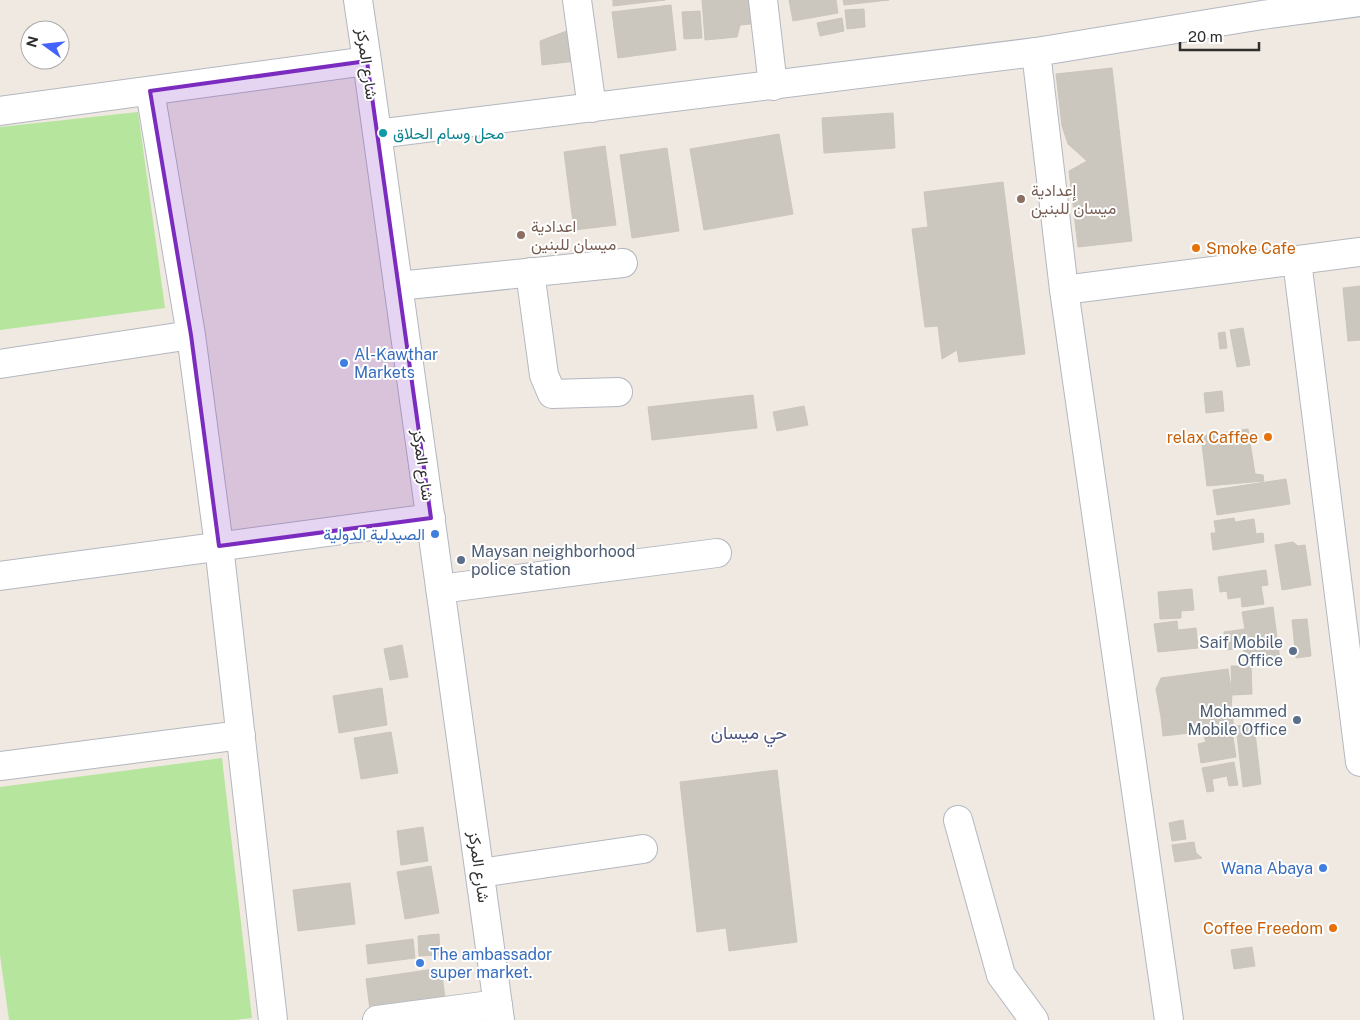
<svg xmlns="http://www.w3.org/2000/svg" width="1360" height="1020" font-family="'Public Sans',Vazirmatn,sans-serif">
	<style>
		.green { fill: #b6e59e }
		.building { fill: #cbc7bf; stroke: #cbc5ba }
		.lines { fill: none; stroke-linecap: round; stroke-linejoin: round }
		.minor-casing { stroke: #b4b7c1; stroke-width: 30 }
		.minor { stroke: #fff; stroke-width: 28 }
		.marked { fill: #7b2cbf; fill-opacity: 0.2; stroke: #7b2cbf; stroke-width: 4; stroke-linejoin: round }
		.culture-dot { fill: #0f9aa8; stroke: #fff; stroke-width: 2 }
		.education-dot { fill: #8d6e63; stroke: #fff; stroke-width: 2 }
		.food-dot { fill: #e8710a; stroke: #fff; stroke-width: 2 }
		.shop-dot { fill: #3f7fe0; stroke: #fff; stroke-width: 2 }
		.service-dot { fill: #5c6f8a; stroke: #fff; stroke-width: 2 }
		.labels { text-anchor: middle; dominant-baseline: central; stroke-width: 4; stroke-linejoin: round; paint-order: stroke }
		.street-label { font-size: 16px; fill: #2e2e2e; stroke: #fff }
		.culture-label { font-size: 16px; fill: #0d838f; stroke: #fff; text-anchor: start }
		.education-label { font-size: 16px; fill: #785e54; stroke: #fff; text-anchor: start }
		.food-label { font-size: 16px; fill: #c56008; stroke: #fff; text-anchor: end }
		.shop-label { font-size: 16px; fill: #366cbe; stroke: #fff; text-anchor: start }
		.service-label { font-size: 16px; fill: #4e5e75; stroke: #fff; text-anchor: end }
		.neighbourhood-label { font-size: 18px; fill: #4d5680; stroke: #fff }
	</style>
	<rect width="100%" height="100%" fill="#efe9e1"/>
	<!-- green -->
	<path class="green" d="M138 112 165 308 0 330V127Z
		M222 758 252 1018 234 1020H9L0 955V787Z"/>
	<!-- building -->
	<path class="building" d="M613 0H665L613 6Z
		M702 0H758L760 23 740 25 737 37 705 40Z
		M789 0H836L838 13 793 21Z
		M843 0H889L844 5Z
		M671 5 676 50 618 58 612 12Z
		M864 9 865 27 847 29 845 10Z
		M700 11 702 38 684 39 682 12Z
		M842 18 844 31 820 36 817 23Z
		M572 29 576 61 542 65 540 41Z
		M1112 68 1132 241 1078 247 1069 171 1087 161 1068 144 1062 126 1056 74Z
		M893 113 895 148 824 153 822 118Z
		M779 134 793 214 704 230 690 149Z
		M605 146 616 225 574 230 564 152Z
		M667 148 679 231 632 238 620 155Z
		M1003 182 1025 354 959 362 957 350 942 359 938 326 925 327 912 229 928 227 924 192Z
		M1360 286V340L1348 341 1343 288Z
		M1243 328 1250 365 1237 367 1230 330Z
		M1225 332 1227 348 1220 349 1218 333Z
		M1222 391 1224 411 1206 413 1204 393Z
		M753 395 757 428 652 440 648 407Z
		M804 406 808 425 777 431 773 412Z
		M1248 429 1255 474 1263 475 1264 481 1207 486 1201 436Z
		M1286 479 1290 504 1217 515 1213 490Z
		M1234 518 1235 522 1254 519 1256 534 1263 533 1264 542 1213 550 1211 533H1216L1214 521Z
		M1293 542 1298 546 1305 545 1311 585 1282 590 1275 545Z
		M1266 570 1268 585 1261 586 1264 604 1242 607 1241 597 1228 599 1227 591 1220 592 1218 577Z
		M1192 589 1194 610 1181 611V618L1160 619 1158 592Z
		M1273 607 1280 660 1256 664 1255 659 1248 658 1242 648 1227 650 1224 632 1245 629 1242 612Z
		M1307 619 1311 656 1296 658 1292 620Z
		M1177 621 1178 630 1196 628 1198 648 1158 652 1154 624Z
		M402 645 408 677 390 680 384 649Z
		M1231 666H1251L1252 694 1232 695Z
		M1228 669 1232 695 1231 708 1161 717 1156 689 1161 678Z
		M382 688 387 725 339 733 333 696Z
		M1231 708 1234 728 1163 736 1161 717Z
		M1254 724 1261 784 1243 787 1236 726Z
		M1232 731 1236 757 1201 763 1198 744 1206 742 1204 736Z
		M391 732 398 773 361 779 354 738Z
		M1234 762 1238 785 1229 786 1227 776 1212 779 1214 791 1207 792 1202 768Z
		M777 770 797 942 729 951 726 928 697 932 680 782Z
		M1183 820 1186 839 1172 841 1169 823Z
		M423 827 428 861 401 865 397 831Z
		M1194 842 1196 853 1202 858 1175 862 1172 845Z
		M431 866 439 913 405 919 397 872Z
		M350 883 355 924 298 931 293 890Z
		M439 934 440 955 419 956 418 936Z
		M413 939 415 958 368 964 366 945Z
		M1252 947 1255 966 1234 969 1231 950Z
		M441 968 446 1006 371 1017 366 979Z"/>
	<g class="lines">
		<!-- minor casing -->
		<g class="minor-casing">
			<path id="minor" d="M358 0 367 61 500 1020
				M577 0 592 108
				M763 0 773 86
				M1036 52 1064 290 1169 1020
				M150 91 191 335 219 546 273 1020
				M0 111 367 61
				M377 134 1036 52 1262 15 1360 2
				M1297 261 1360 762
				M530 272 544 375 552 394 618 392
				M398 286 623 263
				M1064 290 1360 252
				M0 364 191 335
				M0 576 431 518
				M440 589 717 553
				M0 766 241 735
				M958 820 1001 975 1034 1020
				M480 873 643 849
				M377 1020 498 1004"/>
		</g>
		<!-- minor -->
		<use href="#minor" class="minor"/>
	</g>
	<!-- marked area -->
	<path class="marked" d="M367 61 431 518 219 546 191 335 150 91Z"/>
	<!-- markers -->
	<circle class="culture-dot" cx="383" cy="133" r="5"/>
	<g class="education-dot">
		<circle cx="1021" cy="199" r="5"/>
		<circle cx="521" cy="235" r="5"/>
	</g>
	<g class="food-dot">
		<circle cx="1196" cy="248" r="5"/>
		<circle cx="1268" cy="437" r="5"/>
		<circle cx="1333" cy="928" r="5"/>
	</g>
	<g class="shop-dot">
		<circle cx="344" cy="363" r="5"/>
		<circle cx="435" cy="534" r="5"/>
		<circle cx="1323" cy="868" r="5"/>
		<circle cx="420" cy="963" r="5"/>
	</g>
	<g class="service-dot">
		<circle cx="461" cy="560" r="5"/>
		<circle cx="1293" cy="651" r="5"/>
		<circle cx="1297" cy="720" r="5"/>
	</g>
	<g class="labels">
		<!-- street labels -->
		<g class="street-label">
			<text transform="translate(367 64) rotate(82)">شارع المركز</text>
			<text transform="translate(423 465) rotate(82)">شارع المركز</text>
			<text transform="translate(479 867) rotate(82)">شارع المركز</text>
		</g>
		<!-- culture labels -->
		<g class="culture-label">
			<text x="393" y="133">محل وسام الحلاق</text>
		</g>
		<!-- education labels -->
		<g class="education-label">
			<text x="1031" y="190">إعدادية<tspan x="1031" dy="18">ميسان للبنين</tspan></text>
			<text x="531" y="226">اعدادية<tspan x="531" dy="18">ميسان للبنين</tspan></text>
		</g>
		<!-- food labels -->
		<g class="food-label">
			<text x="1206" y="248" text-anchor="start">Smoke Cafe</text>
			<text x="1258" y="437">relax Caffee</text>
			<text x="1323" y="928">Coffee Freedom</text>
		</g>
		<!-- shop labels -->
		<g class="shop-label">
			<text x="354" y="354">Al-Kawthar<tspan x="354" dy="18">Markets</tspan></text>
			<text x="425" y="534" text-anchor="end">الصيدلية الدولية</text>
			<text x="1313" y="868" text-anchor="end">Wana Abaya</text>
			<text x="430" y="954">The ambassador<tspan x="430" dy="18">super market.</tspan></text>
		</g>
		<!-- service labels -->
		<g class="service-label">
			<text x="471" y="551" text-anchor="start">Maysan neighborhood<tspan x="471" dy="18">police station</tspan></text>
			<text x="1283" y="642">Saif Mobile<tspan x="1283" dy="18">Office</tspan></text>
			<text x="1287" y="711">Mohammed<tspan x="1287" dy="18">Mobile Office</tspan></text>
		</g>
		<!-- neighbourhood labels -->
		<g class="neighbourhood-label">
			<text x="749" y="732">حي ميسان</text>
		</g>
	</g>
	<!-- north arrow -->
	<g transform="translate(45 45) rotate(285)"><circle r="24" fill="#ffffff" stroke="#ababab"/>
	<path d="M0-4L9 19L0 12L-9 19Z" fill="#4264fb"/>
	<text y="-8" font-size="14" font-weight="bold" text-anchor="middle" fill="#2e2e2e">N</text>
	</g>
	<!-- scale -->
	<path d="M1180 42v8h79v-8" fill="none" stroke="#2e2e2e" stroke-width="2.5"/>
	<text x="1188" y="42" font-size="15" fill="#2e2e2e" stroke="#ffffff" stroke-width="4" paint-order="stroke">20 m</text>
</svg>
